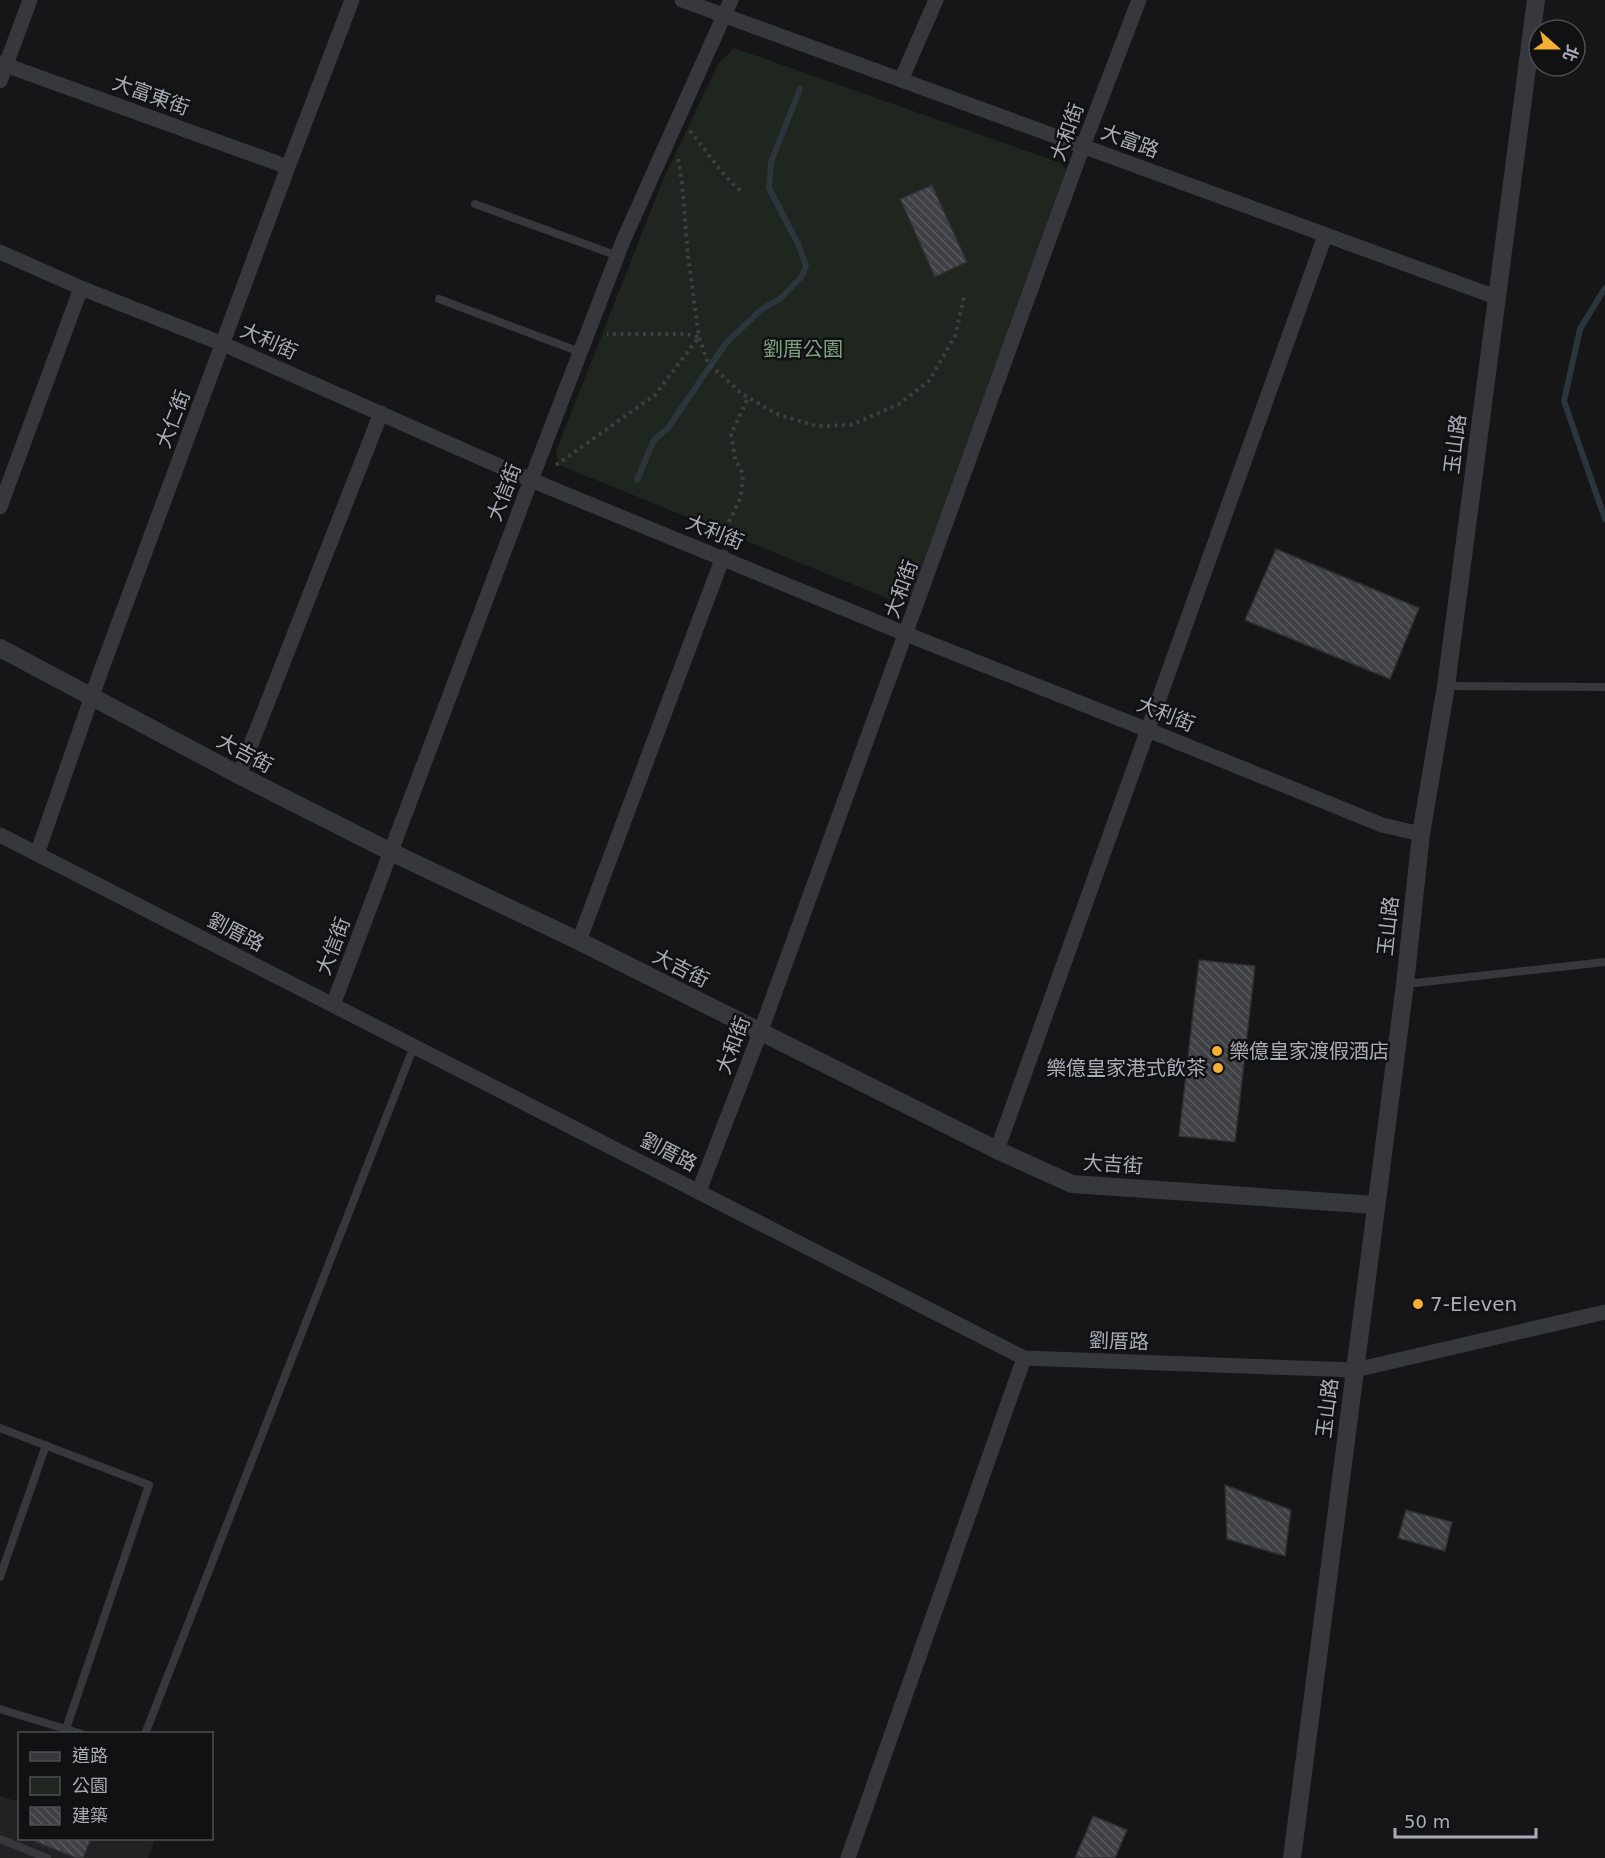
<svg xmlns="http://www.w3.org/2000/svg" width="1605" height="1858" font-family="'DejaVu Sans','Noto Sans TC',sans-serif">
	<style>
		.built { fill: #222225 }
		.park { fill: #1e261f }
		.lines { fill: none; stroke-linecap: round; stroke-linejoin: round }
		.stream { stroke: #2c353c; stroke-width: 6 }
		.building { fill: url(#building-back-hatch); stroke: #303034; stroke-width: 1.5 }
		.path { stroke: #3d3f44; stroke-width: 4; stroke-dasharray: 3 4.5; stroke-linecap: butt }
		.service { stroke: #37383d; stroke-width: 8 }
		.minor { stroke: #37383d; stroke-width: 15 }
		.tertiary { stroke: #37383d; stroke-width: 18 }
		.poi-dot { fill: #f2b134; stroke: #111113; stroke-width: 2 }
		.labels { text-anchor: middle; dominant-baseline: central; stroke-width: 5; stroke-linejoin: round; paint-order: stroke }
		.street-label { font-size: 20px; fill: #a8adb8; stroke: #111113 }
		.park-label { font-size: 20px; fill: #7fa381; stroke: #111113 }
		.poi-label { font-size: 20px; fill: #a8adb8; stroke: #111113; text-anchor: start }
	</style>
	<defs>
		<pattern id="building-back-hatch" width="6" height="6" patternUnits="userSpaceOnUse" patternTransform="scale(1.5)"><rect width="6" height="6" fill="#404145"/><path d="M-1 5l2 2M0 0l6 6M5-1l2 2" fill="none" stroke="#595a5e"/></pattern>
	</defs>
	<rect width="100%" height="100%" fill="#161618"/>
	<!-- built -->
	<path class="built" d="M0 1796 19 1802 20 1838 155 1839 148 1858H0Z"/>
	<!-- park -->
	<path class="park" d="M734 48 1061 163 1072 179 917 595 901 604 559 465 556 451 663 180 718 64Z"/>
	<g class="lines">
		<!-- stream -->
		<path class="stream" d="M1605 288 1580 329 1564 401 1605 519
			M637 480 654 440 668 428 726 343 762 309 780 299 802 276 806 266 799 246 769 188 771 162 800 89"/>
	</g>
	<!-- building -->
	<path class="building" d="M932 185 967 262 935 277 900 199Z
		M1276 549 1419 608 1390 679 1245 620Z
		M1199 960 1255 966 1235 1142 1179 1136Z
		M1225 1485 1291 1510 1285 1556 1227 1539Z
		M1406 1510 1452 1522 1445 1551 1398 1538Z
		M1093 1816 1127 1830 1115 1858H1075Z
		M29 1839H91L83 1858H76Z"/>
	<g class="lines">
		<!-- path -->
		<path class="path" d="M690 131C707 151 721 175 742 192
			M678 159 682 183 688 256 699 337 708 363 742 394 779 415 816 426 851 425 899 404 929 381 955 336 964 297
			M556 465 655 395 699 337 686 334H607
			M719 542 741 497 743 474 735 459 731 434 748 398"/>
		<!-- service -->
		<path class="service" d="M475 204 618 256
			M439 299 580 352
			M1446 686 1605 687
			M1406 984 1605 962
			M0 1428 149 1485 66 1729
			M0 1577 46 1445
			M0 1709 82 1734
			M145 1734 414 1046
			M0 1839 47 1858"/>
		<!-- minor -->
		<path class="minor" d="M682 0 1496 297
			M0 63 288 167
			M901 80 936 0
			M0 81 30 0
			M0 252 81 288 223 344 531 480 906 634 1148 730 1382 825 1421 834
			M0 507 81 288
			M239 775 381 413
			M0 835 1024 1358 1355 1370 1605 1312
			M37 854 99 676 288 167 352 0
			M579 941 723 557
			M333 1005 531 480 623 241 731 0
			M997 1150 1325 236
			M699 1191 760 1033 1083 146 1139 0
			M848 1858 1024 1358"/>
		<!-- tertiary -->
		<path class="tertiary" d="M0 648 239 775 391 852 579 941 997 1150 1072 1184 1376 1205
			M1292 1858 1405 984 1421 834 1446 686 1536 0"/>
	</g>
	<!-- markers -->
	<g class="poi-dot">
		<circle cx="1217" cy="1051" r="6"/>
		<circle cx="1218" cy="1068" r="6"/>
		<circle cx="1418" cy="1304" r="6"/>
	</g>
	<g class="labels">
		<!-- street labels -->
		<g class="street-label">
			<text transform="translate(151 95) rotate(20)">大富東街</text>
			<text transform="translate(1067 132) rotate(-70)">大和街</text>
			<text transform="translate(1130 141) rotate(20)">大富路</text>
			<text transform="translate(269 341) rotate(24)">大利街</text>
			<text transform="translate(173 419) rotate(-69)">大仁街</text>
			<text transform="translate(1455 444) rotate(-83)">玉山路</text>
			<text transform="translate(504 492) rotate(-69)">大信街</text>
			<text transform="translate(715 532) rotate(22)">大利街</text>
			<text transform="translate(901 589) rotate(-70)">大和街</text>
			<text transform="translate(1166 714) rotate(22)">大利街</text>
			<text transform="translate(245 753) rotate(28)">大吉街</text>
			<text transform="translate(1388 926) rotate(-84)">玉山路</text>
			<text transform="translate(236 932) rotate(27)">劉厝路</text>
			<text transform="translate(333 946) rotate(-69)">大信街</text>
			<text transform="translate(681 968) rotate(27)">大吉街</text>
			<text transform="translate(733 1045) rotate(-69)">大和街</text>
			<text transform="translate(669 1152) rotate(27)">劉厝路</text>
			<text transform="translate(1113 1164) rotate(4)">大吉街</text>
			<text transform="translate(1119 1341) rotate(2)">劉厝路</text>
			<text transform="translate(1327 1408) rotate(-83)">玉山路</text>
		</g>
		<!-- park labels -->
		<g class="park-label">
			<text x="803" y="349">劉厝公園</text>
		</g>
		<!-- poi labels -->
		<g class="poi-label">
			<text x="1229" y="1051">樂億皇家渡假酒店</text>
			<text x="1206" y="1068" text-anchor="end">樂億皇家港式飲茶</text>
			<text x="1430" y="1304">7-Eleven</text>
		</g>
	</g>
	<!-- legend -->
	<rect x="18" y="1732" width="195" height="108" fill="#111113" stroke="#4d4f55" stroke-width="1.5"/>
	<rect x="30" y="1752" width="30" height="9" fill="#37383d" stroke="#4d4f55" stroke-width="1.5"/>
	<text x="72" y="1762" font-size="18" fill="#a8adb8">道路</text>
	<rect x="30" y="1777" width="30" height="18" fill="#1e261f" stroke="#4d4f55" stroke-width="1.5"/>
	<text x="72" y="1792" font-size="18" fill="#a8adb8">公園</text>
	<rect x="30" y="1807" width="30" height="18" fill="url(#building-back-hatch)" stroke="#4d4f55" stroke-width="1.5"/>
	<text x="72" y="1822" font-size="18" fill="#a8adb8">建築</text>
	<!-- north arrow -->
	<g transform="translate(1557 48) rotate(111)"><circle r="28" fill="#111113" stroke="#4d4f55" stroke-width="1.5"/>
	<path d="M0-4.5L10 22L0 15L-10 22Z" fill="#f2b134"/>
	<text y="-9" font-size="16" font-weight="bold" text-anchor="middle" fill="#a8adb8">北</text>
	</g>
	<!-- scale -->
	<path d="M1395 1828v9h141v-9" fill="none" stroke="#a8adb8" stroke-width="3"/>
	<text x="1404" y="1828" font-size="18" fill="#a8adb8" stroke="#111113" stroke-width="4.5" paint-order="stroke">50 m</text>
</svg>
